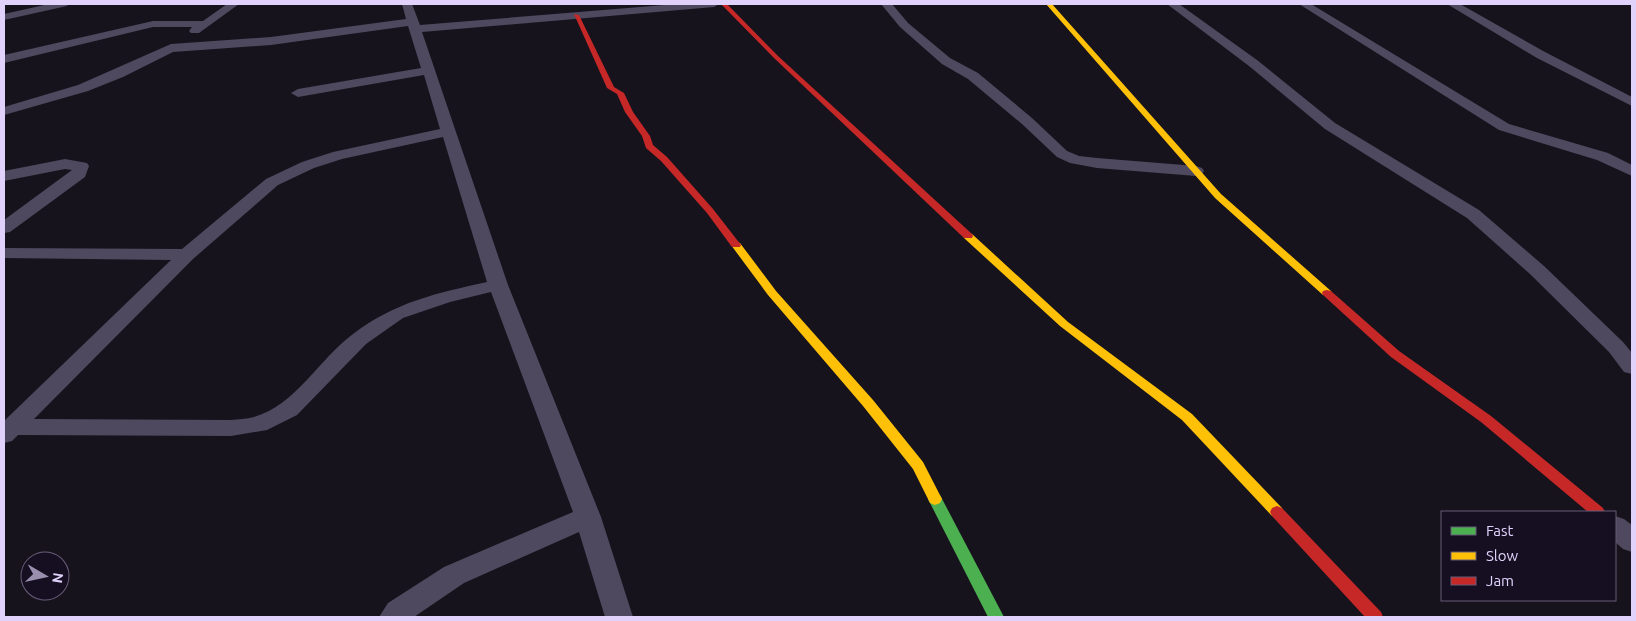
<svg xmlns="http://www.w3.org/2000/svg" width="1636" height="621" font-family="Ubuntu,sans-serif">
	<style>
		.lines { fill: none; stroke-linecap: round; stroke-linejoin: round }
		.street { fill: #4e495e; fill-rule: evenodd }
		.fast { fill: #4caf50; fill-rule: evenodd }
		.slow { fill: #ffc107; fill-rule: evenodd }
		.jam { fill: #c62828; fill-rule: evenodd }
	</style>
	<rect width="100%" height="100%" fill="#17131d"/>
	<g class="lines">
		<!-- street -->
		<path class="street" d="M49 4H68L67 6 4 20V14Z
			M227 4H239L199 33H191L189 31 192 27H153L4 63V55L153 21H203Z
			M402 4H412L420 25 677 4H719L714 7 422 32 508 285 601 517 633 617H605L579 532 464 583 414 617H379L388 603 444 567 573 512 491 292 450 302 403 318 366 344 297 415 267 430 231 436 18 435 12 441 4 443V421L171 260 4 258V248L182 249 266 179 302 162 333 152 440 129 424 75 298 97 291 93 298 89 421 68 408 26 271 45 173 52 123 77 88 91 4 115V107L78 85 171 44 271 37 406 19ZM443 137 487 282C437 293 395 302 353 334 319 359 296 405 254 417 247 419 238 419 231 420L34 419 193 259 278 185 314 168 342 159Z
			M881 4H892L908 23 950 58 978 73 1032 118 1067 151 1079 156 1097 158 1196 166 1202 168 1204 171 1202 174 1196 176 1097 168 1070 163 1057 157 1022 124 968 79 942 64 900 27Z
			M1167 4H1179L1257 60 1335 123 1479 210 1544 266 1623 342 1632 353V374L1624 372 1609 352 1530 274 1467 218 1325 129 1249 66Z
			M1299 4H1311L1509 124 1608 153 1632 165V176L1597 160 1499 130Z
			M1447 4H1460L1545 52 1632 97V106L1537 58Z
			M65 159 87 163 89 166 85 177 10 232 4 233V220L72 170 65 169 4 181V171Z
			M1615 516 1624 519 1632 525V552L1623 549 1615 542Z"/>
		<!-- fast -->
		<path class="fast" d="M935 493 940 495 1004 617H988L928 499 930 495Z"/>
		<!-- slow -->
		<path class="slow" d="M1046 4H1052L1221 194 1331 291 1332 293 1331 295H1323L1215 198Z
			M968 233 972 234 1068 322 1192 414 1282 508 1284 512 1282 516 1277 518 1272 516 1182 420 1060 326 964 238 963 236 964 234Z
			M736 242 740 243 776 291 873 400 923 462 942 499 940 503 935 505 930 503 913 469 863 406 768 295 731 245Z"/>
		<!-- jam -->
		<path class="jam" d="M721 4H727L778 56 972 234 973 236 972 238H964L774 58Z
			M574 14 579 15 614 87 624 93 633 112 650 136 653 145 667 157 713 209 741 245 740 247H732L707 213 661 161 646 148 642 136 625 112 617 94 607 88Z
			M1327 290 1331 291 1399 351 1491 416 1603 508 1605 512H1588L1481 422 1391 357 1323 295 1322 293 1323 291Z
			M1277 506 1282 508 1381 612 1383 617H1365L1272 516 1270 512 1272 508Z"/>
	</g>
	<!-- border -->
	<rect width="1636" height="621" fill="none" stroke="#e1d2fc" stroke-width="10"/>
	<!-- legend -->
	<rect x="1441" y="511" width="175" height="90" fill="#160f21" stroke="#675d79"/>
	<rect x="1451" y="527" width="25" height="8" fill="#4caf50" stroke="#675d79"/>
	<text x="1486" y="536" font-size="15" fill="#e1d2fc">Fast</text>
	<rect x="1451" y="552" width="25" height="8" fill="#ffc107" stroke="#675d79"/>
	<text x="1486" y="561" font-size="15" fill="#e1d2fc">Slow</text>
	<rect x="1451" y="577" width="25" height="8" fill="#c62828" stroke="#675d79"/>
	<text x="1486" y="586" font-size="15" fill="#e1d2fc">Jam</text>
	<!-- north arrow -->
	<g transform="translate(45 576) rotate(99)"><circle r="24" fill="#160f21" stroke="#675d79"/>
	<path d="M0-4L9 19L0 12L-9 19Z" fill="#9a8fae"/>
	<text y="-8" font-size="14" font-weight="bold" text-anchor="middle" fill="#e1d2fc">N</text>
	</g>
</svg>
